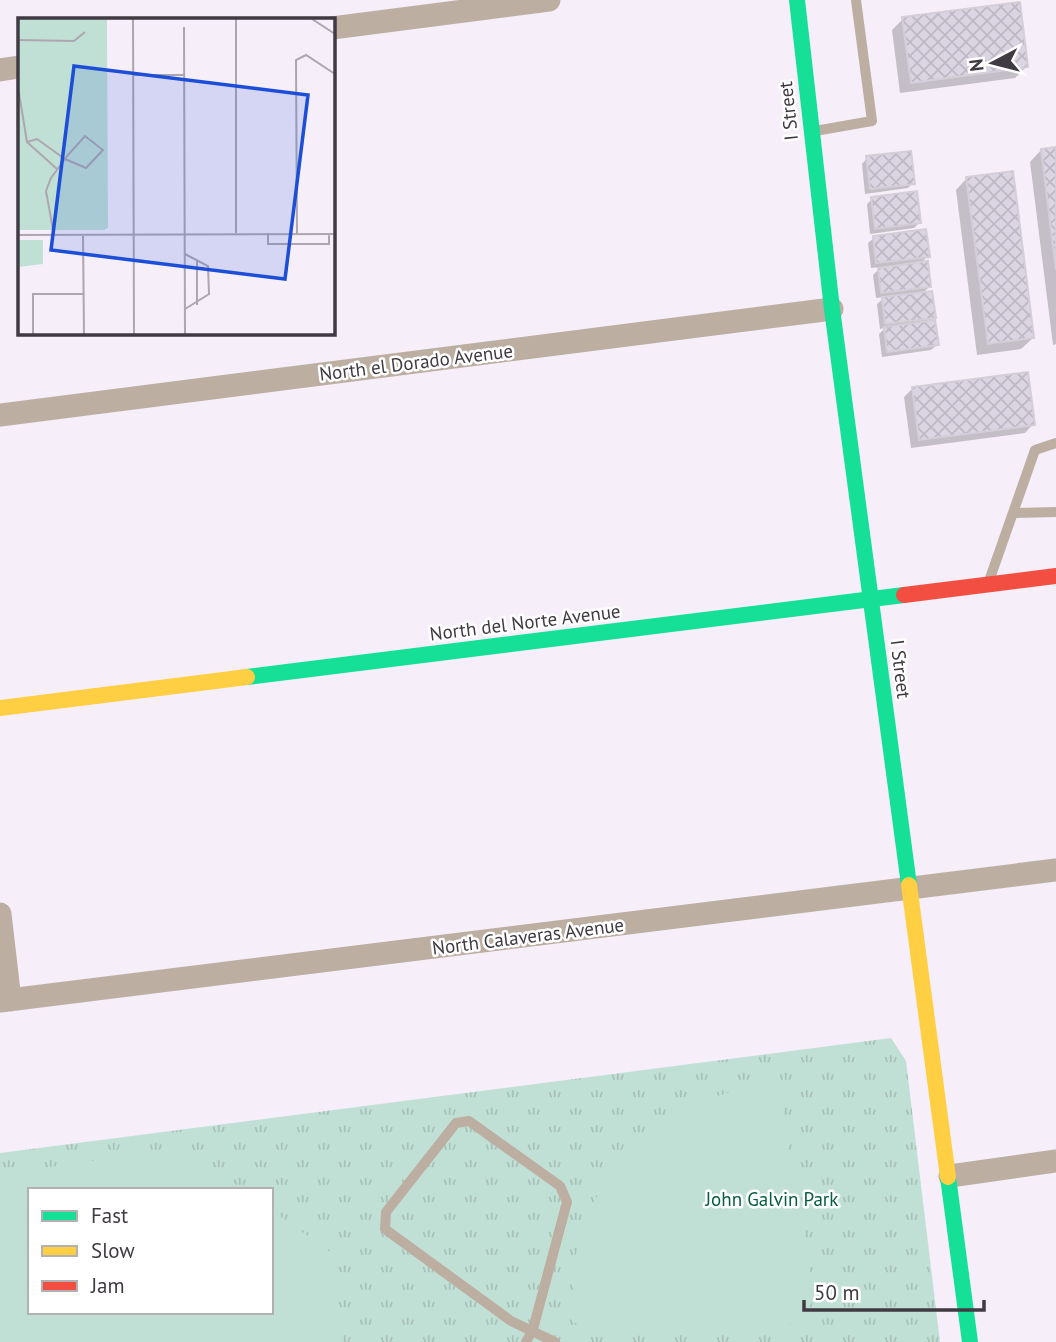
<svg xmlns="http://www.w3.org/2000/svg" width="1056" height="1342" font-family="'PT Sans',sans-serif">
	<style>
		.park { fill: url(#park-tufts); fill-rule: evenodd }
		.pitch { fill: #c1e0d5 }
		.shadow { fill: #0003 }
		.building { fill: url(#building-cross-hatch); stroke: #d3ced7; stroke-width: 2 }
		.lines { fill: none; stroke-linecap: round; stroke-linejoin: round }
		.lane { stroke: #bdaea2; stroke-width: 10 }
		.street { stroke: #bdaea2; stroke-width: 23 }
		.fast { stroke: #16e098; stroke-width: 16 }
		.slow { stroke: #ffcf43; stroke-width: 16 }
		.jam { stroke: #f24e42; stroke-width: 16 }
		.labels { text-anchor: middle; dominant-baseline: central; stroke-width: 5; stroke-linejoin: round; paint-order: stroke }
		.street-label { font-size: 19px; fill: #403a42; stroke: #fff }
		.park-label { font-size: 19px; fill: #035d41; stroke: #fff }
		.inset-road { fill: none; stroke: #ada6b0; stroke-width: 2 }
		.view { fill: #1d4ed8; fill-opacity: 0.15; stroke: #1d4ed8; stroke-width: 3.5 }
		.inset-edge { fill: none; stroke: #403a42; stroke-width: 3.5 }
	</style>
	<defs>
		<pattern id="park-tufts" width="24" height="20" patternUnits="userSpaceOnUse" patternTransform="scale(1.75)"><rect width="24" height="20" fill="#c1e0d5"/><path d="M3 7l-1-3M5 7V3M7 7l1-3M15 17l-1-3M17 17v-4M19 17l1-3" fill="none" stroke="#a7c1b8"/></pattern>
		<pattern id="building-cross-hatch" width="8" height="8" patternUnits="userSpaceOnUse" patternTransform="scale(1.75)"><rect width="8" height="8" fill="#dbd5e3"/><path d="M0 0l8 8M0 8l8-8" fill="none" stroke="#bdb8c4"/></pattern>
	</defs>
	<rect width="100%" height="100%" fill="#f6eef9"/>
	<!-- park -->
	<path class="park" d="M891 1038 906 1061 940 1342H0V1153ZM30 1190H271V1312H30Z"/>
	<!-- pitch -->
	<path class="pitch" d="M777 1080 815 1300 789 1325 722 1333 592 1337 571 1319C573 1298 573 1276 576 1255 584 1206 626 1139 670 1115 703 1098 741 1089 777 1080Z
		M185 1148 243 1190H30V1312H271V1210L330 1252 342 1342H0V1174Z"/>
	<!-- shadow -->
	<path class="shadow" d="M903 19 1026 67 1015 78 900 93 892 30Z
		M1056 149V344L1053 345 1030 162 1041 150Z
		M867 158 913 183 908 188 865 194 862 164Z
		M967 178 1033 338 1021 349 977 355 956 190Z
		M872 199 919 223 914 228 870 234 867 204Z
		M874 238 928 256 920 264 930 286 922 294 934 317 928 323 937 345 931 350 882 357 879 334 885 328 880 329 877 304 885 297 876 298 873 275 881 267 871 268 868 243Z
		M913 388 1033 424 1025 433 911 448 904 397Z"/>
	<!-- building -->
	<path class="building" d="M1020 2 1028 67 911 83 902 17Z
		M1056 147V270L1041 149Z
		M911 151 915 184 870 189 866 156Z
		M1013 171 1034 338 988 344 966 177Z
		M917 191 921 223 875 229 871 197Z
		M926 229 930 257 876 263 873 236Z
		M928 261 931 287 881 293 878 268Z
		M932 291 936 318 885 324 882 297Z
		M935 320 939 345 887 352 884 327Z
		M1028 372 1035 425 919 440 912 387Z"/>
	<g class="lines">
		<!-- lane -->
		<path class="lane" d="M815 131 872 121 856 0
			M1013 513 1056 512
			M989 581 1035 450 1056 443
			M526 1342 533 1329 567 1202 560 1186 469 1121 456 1123 386 1212 385 1229 511 1321 555 1342"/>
		<!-- street -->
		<path class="street" d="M332 28 549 0
			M0 70 19 67
			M0 415 832 309
			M0 914 10 1000
			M0 1001 1056 870
			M950 1176 1056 1161"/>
		<!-- fast -->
		<path class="fast" d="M797 0 832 309 909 885
			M247 677 904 595
			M948 1177 970 1342"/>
		<!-- slow -->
		<path class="slow" d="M0 708 247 677
			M909 885 948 1177"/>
		<!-- jam -->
		<path class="jam" d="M904 595 1056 576"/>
	</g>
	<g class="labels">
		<!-- street labels -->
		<g class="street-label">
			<text transform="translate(788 111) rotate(-96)">I Street</text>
			<text transform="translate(416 362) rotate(-7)">North el Dorado Avenue</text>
			<text transform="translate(525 622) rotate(-7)">North del Norte Avenue</text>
			<text transform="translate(901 669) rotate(83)">I Street</text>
			<text transform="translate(528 936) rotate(-7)">North Calaveras Avenue</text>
		</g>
		<!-- park labels -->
		<g class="park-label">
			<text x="772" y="1199">John Galvin Park</text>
		</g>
	</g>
	<!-- overview -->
	<g transform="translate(18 18)">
		<rect width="317" height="317" fill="#f6eef9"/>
		<path d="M0 1H89L90 210 86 212H0ZM0 222H25V246L0 249Z" fill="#c1e0d5"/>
		<path d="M16 32 67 33 85 42 86 84 65 108H18L10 83 11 37ZM48 148 77 163 85 189 46 191 42 174ZM9 165 21 166 19 198 0 196V167Z" fill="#c1e0d5"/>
		<path class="inset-road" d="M115 1 116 316M218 1V215M294 1 317 16M166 9 167 316M0 22 56 23 67 14M116 57H167M0 69 9 124 39 151M9 124 19 121 47 141 68 150 85 132 67 118 49 138 47 141 33 160 28 173 36 217M250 215V226H311V216M279 216 278 42 288 37 317 56M0 217 317 216M65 217 66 316M167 236 190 248 191 276 167 291M179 287V242M15 316V276H66"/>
		<path class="view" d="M56 48 290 77 267 261 33 232Z"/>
		<rect width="317" height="317" class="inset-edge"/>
	</g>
	<!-- legend -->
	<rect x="28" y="1188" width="245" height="126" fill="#ffffff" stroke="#b3b0b3" stroke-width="2"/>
	<rect x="42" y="1211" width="35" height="10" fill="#16e098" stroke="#b3b0b3" stroke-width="2"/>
	<text x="91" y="1223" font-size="21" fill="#403a42">Fast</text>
	<rect x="42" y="1246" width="35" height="10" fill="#ffcf43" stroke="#b3b0b3" stroke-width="2"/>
	<text x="91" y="1258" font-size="21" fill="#403a42">Slow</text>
	<rect x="42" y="1281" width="35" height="10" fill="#f24e42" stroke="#b3b0b3" stroke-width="2"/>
	<text x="91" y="1293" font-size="21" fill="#403a42">Jam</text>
	<!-- north arrow -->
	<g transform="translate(993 63) rotate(263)" stroke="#ffffff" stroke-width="5" paint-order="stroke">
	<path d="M0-5L12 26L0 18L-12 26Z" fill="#403a42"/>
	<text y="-10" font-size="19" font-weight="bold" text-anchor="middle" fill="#403a42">N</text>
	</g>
	<!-- scale -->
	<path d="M804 1300v10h180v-10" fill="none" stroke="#403a42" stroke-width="3.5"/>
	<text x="814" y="1300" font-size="21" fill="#403a42" stroke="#ffffff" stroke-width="5" paint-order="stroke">50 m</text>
</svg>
